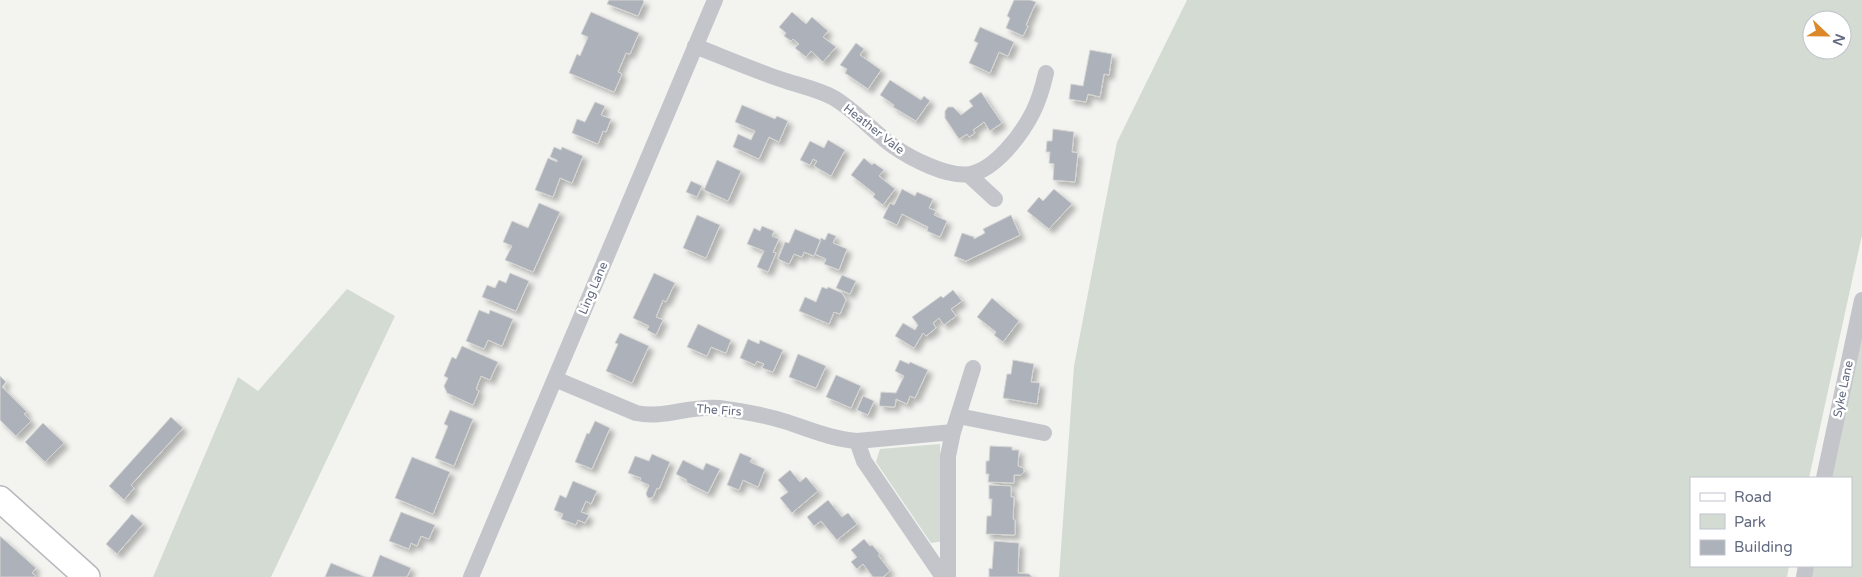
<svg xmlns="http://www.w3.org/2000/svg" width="1862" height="577" font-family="'Varela Round',sans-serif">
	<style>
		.green { fill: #d3dbd2; fill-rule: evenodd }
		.building { fill: #adb1b9; stroke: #d5d5d3; filter: url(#shadow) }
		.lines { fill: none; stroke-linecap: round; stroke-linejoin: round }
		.primary-casing { stroke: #b7b8bd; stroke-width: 28 }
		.street { stroke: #c4c5ca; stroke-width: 16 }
		.primary { stroke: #fff; stroke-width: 25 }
		.labels { text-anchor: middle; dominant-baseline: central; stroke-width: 5; stroke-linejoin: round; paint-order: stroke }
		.street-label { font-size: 12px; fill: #646b81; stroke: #fff }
	</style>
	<defs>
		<filter id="shadow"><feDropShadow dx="4.5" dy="4.5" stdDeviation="2.5" flood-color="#0004"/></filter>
	</defs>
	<rect width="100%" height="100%" fill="#f3f4f0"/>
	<!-- green -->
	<path class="green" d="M1187 0H1862V235L1809 478H1691V566H1789L1787 577H1059L1074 366 1117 142ZM1812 20H1842V50H1812Z
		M347 289 395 316 271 577H153L238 377 258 391Z
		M1862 334V577H1810L1813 566H1851V478H1831Z
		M940 444 943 541 931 543 876 462 880 449Z"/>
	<!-- building -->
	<path class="building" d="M609 0H643L644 2 638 16 607 4Z
		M1014 0H1030L1036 2 1026 25 1028 26 1023 36 1006 28 1010 18 1007 16Z
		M591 12 639 33 630 54 626 53 618 72 622 74 614 92 569 73 577 54 580 56 588 37 581 34Z
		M792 12 806 24 812 17 828 31 823 37 836 47 823 62 811 51 806 57 795 48 799 44 793 39 791 41 784 36 786 33 779 27Z
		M980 27 1014 42 1008 56 999 52 990 73 969 63 978 43 974 41Z
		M856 43 864 49 860 55 881 70 868 89 845 73 847 69 840 65Z
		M1090 50 1112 54 1109 75 1104 74 1100 97 1088 94 1086 102 1069 99 1071 84 1083 86Z
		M890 80 921 100 924 96 930 101 916 121 893 107 894 105 880 95Z
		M981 92 1002 123 990 131 984 122 973 130 975 133 969 137 967 134 959 139 945 118V111L948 107H953L961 115 973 106 969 101Z
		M595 102 605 106 601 115 611 119 606 132 603 131 598 144 572 133 577 119 585 122Z
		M742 105 775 119 777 116 788 121 779 142 769 137 759 159 733 147 738 134 751 140 755 131 735 122Z
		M1053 129 1074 132 1072 152 1078 153 1075 182 1053 180 1054 164 1049 163 1050 152H1046L1047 141H1052Z
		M828 140 845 150 831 176 814 166 817 161 813 159 810 165 800 160 810 141 824 148Z
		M554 147 561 150 562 147 583 156 572 183 560 178 553 197 535 190 548 158 557 162V160L550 157Z
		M864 158 872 165 874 163 884 170 879 176 895 189 883 205 873 197 875 194 851 175Z
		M717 160 741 171 728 201 704 190Z
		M691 181 702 186 697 197 686 192Z
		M902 189 915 196 917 192 933 199 929 208 936 211 934 215 947 221 940 237 927 231 928 227 902 214 897 225 883 218 890 203 894 205Z
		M1054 189 1072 204 1049 229 1027 211 1039 197 1043 201Z
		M539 203 560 212 533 272 505 260 512 246 503 242 512 221 528 228Z
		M697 215 720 225 706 258 683 248Z
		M1011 215 1020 235 966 261 954 256 962 233 974 237V239L985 233 983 229Z
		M762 226 774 231 772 236 779 239 773 252 776 253 768 272 757 267 764 251 747 244 754 228 760 231Z
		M795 229 821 240 814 256 804 252 802 257 794 254 789 264 778 259 785 242 789 243Z
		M828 233 836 236 833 243 847 249 839 270 824 264 826 259 815 254 821 238 825 240Z
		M510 273 529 281 516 311 482 297 487 285 495 288 499 280 506 283Z
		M654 273 675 283 666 302 663 300 656 317 663 320 656 335 647 330 649 326 633 318Z
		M842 275 856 281 850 294 836 288Z
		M822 287 827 289 828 287 842 293 846 300 840 314 834 312 829 324 799 311 805 297 816 302Z
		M953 290 962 301 951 309 956 316 944 325 939 318 933 323 936 328 926 336 923 333 914 348 895 336 903 323 915 330 918 325 912 317 941 296 943 298Z
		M992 298 1019 321 1003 342 994 335 996 332 977 317Z
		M479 310 489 314 490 310 513 319 502 346 488 340 484 349 466 341Z
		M698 324 731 340 726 353 711 347 707 356 687 347Z
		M620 333 649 346 632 383 606 371 618 344 615 343Z
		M748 339 759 344 760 340 783 350 773 372 762 368 764 364 757 361 755 365 740 358Z
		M462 346 498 362 490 380 481 376 476 389 479 391 473 405 447 393 444 386 448 378 444 376 452 357 456 359Z
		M798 354 826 366 816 388 789 377Z
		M900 360 909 364 910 362 928 370 915 398 910 396 907 404 896 399 895 407 879 406 881 392 896 393 904 376 895 371Z
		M1013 360 1034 364 1031 382 1040 383 1037 404 1003 398 1007 374H1011Z
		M836 375 861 386 851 408 826 397Z
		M0 376 6 382 2 387 27 412 24 414 31 421 16 436 0 420Z
		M863 396 874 401 868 415 857 410Z
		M450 410 473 419 454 466 435 458 448 426 444 424Z
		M171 417 183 428 131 485 134 488 124 500 109 486Z
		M595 421 610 428 592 469 575 462 587 433 589 434Z
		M43 423 64 443 45 462 25 442Z
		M990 446 1012 447V450H1019L1018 466 1023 468 1024 472 1021 475H1014V483L988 482 989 474H986V461H989Z
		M740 453 752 458 750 462 765 469 758 487 743 480 739 490 727 485Z
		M652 454 670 462 659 489 657 488 653 497 651 498H648L646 494 649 485 640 481 641 478 628 473 635 456 649 461Z
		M412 457 450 472 433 514 395 498Z
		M683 460 703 470 706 463 720 469 708 493 686 482 687 480 676 474Z
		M790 470 800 482 806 477 818 491 792 513 780 498 788 492 778 480Z
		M573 481 597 491 591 504 586 501 581 512 589 515 585 523 578 520 576 525 561 519 563 514 554 510 560 495 566 498Z
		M989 485 1011 486V497H1014L1013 519 1015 520V535L986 534 987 516H991L992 499H989Z
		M828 500 842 517 848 513 857 524 837 540 821 521 814 526 807 517Z
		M401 512 435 525 429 539 421 536 417 546 411 543 409 549 389 541Z
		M132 514 143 524 117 554 106 544Z
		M0 536 36 568 32 573 36 576 35 577H0Z
		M864 539 870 546 872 545 880 554 878 555 890 571 883 577H873L863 564 857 569 851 562 857 557 851 550Z
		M994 541 1019 543 1018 573 1029 574 1032 577H989V568L992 569Z
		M380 555 411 568 407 577H372Z
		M331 563 365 577H325Z"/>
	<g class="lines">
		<!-- primary casing -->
		<g class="primary-casing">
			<path id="primary" d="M0 499 87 577"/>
		</g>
		<!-- street -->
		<path class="street" d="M695 46C723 57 751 69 780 79 797 85 818 89 834 98 856 111 872 131 893 146 910 158 948 178 970 174 995 170 1022 134 1033 112 1039 100 1043 86 1046 73
			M969 175 995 199
			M555 379 636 413C664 419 690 405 719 408 742 411 765 415 787 422 811 430 832 439 857 441L864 461 943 577
			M958 416 1044 433
			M857 441 953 432
			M1824 478 1862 300
			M471 577 715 0
			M948 577V456L953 432 973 368
			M1804 577 1806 566"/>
		<!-- primary -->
		<use href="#primary" class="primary"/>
	</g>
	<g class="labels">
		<!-- street labels -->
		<g class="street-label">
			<text transform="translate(874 129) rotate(38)">Heather Vale</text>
			<text transform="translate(593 288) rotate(-67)">Ling Lane</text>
			<text transform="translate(1843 389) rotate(-78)">Syke Lane</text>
			<text transform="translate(719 410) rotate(4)">The Firs</text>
		</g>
	</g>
	<!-- legend -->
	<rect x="1690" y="477" width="162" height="90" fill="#ffffff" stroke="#c1c4cd"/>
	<rect x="1700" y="493" width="25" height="8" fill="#ffffff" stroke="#c1c4cd"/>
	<text x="1734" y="502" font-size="15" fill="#646b81">Road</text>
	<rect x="1700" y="514" width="25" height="15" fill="#d3dbd2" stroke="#c1c4cd"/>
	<text x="1734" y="527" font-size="15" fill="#646b81">Park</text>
	<rect x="1700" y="540" width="25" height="15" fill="#adb1b9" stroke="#c1c4cd"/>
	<text x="1734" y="552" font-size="15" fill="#646b81">Building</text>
	<!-- north arrow -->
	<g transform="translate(1827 35) rotate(112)"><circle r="24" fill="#ffffff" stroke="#c1c4cd"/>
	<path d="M0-4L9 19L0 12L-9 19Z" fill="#dc8828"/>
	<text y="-8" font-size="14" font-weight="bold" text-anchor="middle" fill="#646b81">N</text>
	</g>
</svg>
